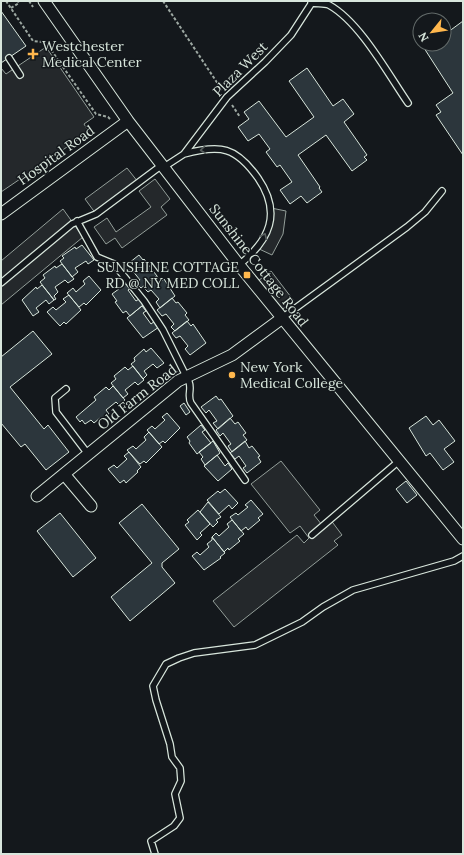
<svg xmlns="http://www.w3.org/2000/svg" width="464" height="855" font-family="Lora,serif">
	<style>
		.parking { fill: #24282b; stroke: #939e99 }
		.building { fill: #2c363c; stroke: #d8e6dc }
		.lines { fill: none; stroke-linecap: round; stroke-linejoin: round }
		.lane-casing { stroke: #d8e6dc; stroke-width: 8 }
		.street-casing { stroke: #d8e6dc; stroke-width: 13 }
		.path { stroke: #9da8a2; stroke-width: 2; stroke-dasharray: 3 2; stroke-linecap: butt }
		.lane { stroke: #14181c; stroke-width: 5.5 }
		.street { stroke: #14181c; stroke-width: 11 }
		.oneway { stroke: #59605f }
		.poi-dot { fill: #ffb74d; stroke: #14181c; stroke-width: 1.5 }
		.labels { text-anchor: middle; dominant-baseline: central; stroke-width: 3; stroke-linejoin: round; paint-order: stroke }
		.poi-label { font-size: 14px; fill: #d8e6dc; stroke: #14181c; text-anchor: start }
		.street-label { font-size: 14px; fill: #d8e6dc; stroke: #14181c }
	</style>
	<rect width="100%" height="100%" fill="#14181c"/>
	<!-- parking -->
	<path class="parking" d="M46 47 94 117 84 124 89 132 1 192V68L6 74Z
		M127 168 138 182 96 214 85 199Z
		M155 179 170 199 161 207 167 215 122 248 115 238 106 244 94 227 107 218 116 232 151 207 139 191Z
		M271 208 286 211 283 234 272 255 257 248 266 234Z
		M63 209 83 237 1 305V261Z
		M271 271 294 301 277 313 254 284Z
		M281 461 320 510 314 515 322 525 330 519 342 535 334 541 338 545 234 627 213 601 297 535 304 543 309 538 300 526 290 533 251 484Z"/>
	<!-- building -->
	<path class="building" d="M1 11 26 46 1 63Z
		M463 21V155L436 115 441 112 436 105 453 93 424 48 430 44H444V35Z
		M307 68 333 106 343 99 354 114 344 122 367 155 364 157 367 160 352 171 326 135 298 155 320 187 319 188 322 192 307 203 301 196 290 204 280 190 292 182 280 165 277 167 266 152 270 149 259 134 248 141 238 127 249 119 244 112 259 101 286 137 314 117 289 81Z
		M82 245 94 260 88 264 86 261 75 268 78 272 72 277 60 261 64 258 62 256 75 247 76 249Z
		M139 255 143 260 144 259 157 276 141 288 136 283 140 280 132 270 129 273 124 267Z
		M62 264 74 279 68 283 65 280 55 287 58 292 54 296 56 299 54 300 40 282 45 278 43 275 55 266 56 268Z
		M89 276 101 290 86 305 84 303 79 307 67 293 73 288 76 292 85 284 83 281Z
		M157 276 161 281 164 279 175 296 160 308 156 302 159 299 151 290 148 292 143 287Z
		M127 283 131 288 128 290 136 301 139 299 143 305 130 316 126 311 123 313 115 302 117 301 112 294Z
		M42 285 54 300 49 304 46 300 36 308 39 312 33 316 22 300 36 287 37 289Z
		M69 295 81 310 66 324 64 322 60 326 47 312 53 307 56 310 66 302 63 299Z
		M172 298 176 303 178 302 187 313 185 315 189 320 175 331 171 327 174 324 166 314 162 316 157 310Z
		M142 306 146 311 143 313 151 324 155 321 159 327 143 338 127 318Z
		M187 321 191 326 193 324 206 343 190 355 185 349 188 346 180 336 176 338 172 333Z
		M33 331 52 354 10 387 44 429 48 425 69 452 46 470 25 444 21 447 1 423V357Z
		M151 348 164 363 157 368 153 364 144 371 147 375 143 379 131 364 135 361 134 358 144 349 146 352Z
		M133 366 144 380 138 385 135 382 125 390 128 394 123 398 111 383 116 379 114 376 125 367 128 370Z
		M113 386 125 400 119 405 116 402 106 410 109 414 101 420 100 418 94 423 91 420 85 424 82 420 80 422 76 417 96 400 94 397 106 387 109 390Z
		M216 396 219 400 221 399 233 416 218 429 213 423 217 421 209 410 206 413 201 407Z
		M184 403 190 412 186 415 180 406Z
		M167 413 180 428 165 443 163 441 159 444 147 430 152 426 155 429 165 420 162 417Z
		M426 416 433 425 439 420 455 441 444 449 454 462 443 470 430 453 426 456 409 428Z
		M230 418 235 424 238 422 246 433 243 435 247 440 232 452 228 446 231 444 223 433 220 436 216 430Z
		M201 425 205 430 202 432 211 443 197 454 189 443 190 441 187 437Z
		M149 432 162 447 146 463 144 461 140 464 127 450 133 446 136 449 146 440 144 437Z
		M213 441 220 453 205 465 201 459 203 457 199 452Z
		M245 441 249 448 252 446 260 456 258 457 261 462 247 473 243 468 246 466 239 456 235 459 230 453Z
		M129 452 141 467 137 471 138 472 126 483 124 480 120 483 108 469 114 465 117 468 127 459 124 456Z
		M217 455 225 466 228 463 232 469 218 481 204 466Z
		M406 481 417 495 407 503 396 489Z
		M225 489 238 503 232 509 229 505 219 514 207 500 218 491 220 493Z
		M251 500 263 514 258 518 260 520 248 530 246 527 241 531 230 517 236 513 238 515 248 507 245 505Z
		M208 502 221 517 216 520 218 522 213 527 200 512Z
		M142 504 179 549 162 563V567L175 583 130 621 111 597 152 563 119 523Z
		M198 510 210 524 200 533 202 535 197 540 185 525 189 522 187 520Z
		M60 513 96 558 73 577 37 531Z
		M232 520 244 534 238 539 240 541 229 550 228 548 224 552 212 537 216 533 219 536 229 527 227 524Z
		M212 537 225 553 220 557 221 558 204 570 192 556 197 552 200 555 209 547 207 544 212 540Z"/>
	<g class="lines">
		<!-- lane casing -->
		<g class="lane-casing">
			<path id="lane" d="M311 3C317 4 325 3 329 5 360 22 388 74 408 103
				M9 58 20 75
				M184 154C221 144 236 147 258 178 282 213 270 240 239 265
				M164 167 184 154 227 97 265 62 291 35 313 1
				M77 221 97 257 114 264 144 301 163 330 189 382C192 389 187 396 191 403L245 480
				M1 283 72 224 96 214 162 165
				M282 318 407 227 425 212 442 191
				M66 389 55 398 56 412 88 454
				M312 535 399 461
				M155 854 151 841 174 826 180 818 175 794 181 781 180 768 172 757 170 744 156 700 153 686 166 664 179 658 194 653 255 645 302 622 323 607 353 590 454 561 463 556"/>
		</g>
		<!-- street casing -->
		<g class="street-casing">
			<path id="street" d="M44 1 128 121 239 265 463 539
				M1 214 128 121
				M64 474 91 506
				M37 496 178 381 232 355 281 319"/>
		</g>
		<!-- path -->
		<path class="path" d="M6 1 33 41 42 42 49 47 96 114 108 117 111 120
			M29 1 33 7
			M163 1 222 90
			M11 8 19 3 18 1
			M232 105 240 117"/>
		<!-- lane -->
		<use href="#lane" class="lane"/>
		<!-- street -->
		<use href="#street" class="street"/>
	</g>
	<!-- one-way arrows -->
	<defs><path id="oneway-chevron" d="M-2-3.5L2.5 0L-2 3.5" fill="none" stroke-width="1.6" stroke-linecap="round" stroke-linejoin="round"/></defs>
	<g class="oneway">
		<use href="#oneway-chevron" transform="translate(203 150) rotate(174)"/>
		<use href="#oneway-chevron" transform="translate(264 236) rotate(-65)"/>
	</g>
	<!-- markers -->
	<g class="poi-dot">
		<path d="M31 48h4v4h4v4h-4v4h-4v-4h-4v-4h4z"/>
		<rect x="243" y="271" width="8" height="8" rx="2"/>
		<circle cx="232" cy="375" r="4"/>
	</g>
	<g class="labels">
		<!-- poi labels -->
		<g class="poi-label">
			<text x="42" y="46">Westchester<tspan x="42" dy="16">Medical Center</tspan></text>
			<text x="239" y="267" text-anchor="end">SUNSHINE COTTAGE<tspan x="239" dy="16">RD @ NY MED COLL</tspan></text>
			<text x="240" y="367">New York<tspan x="240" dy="16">Medical College</tspan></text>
		</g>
		<!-- street labels -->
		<g class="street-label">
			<text transform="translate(240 69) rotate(-45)">Plaza West</text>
			<text transform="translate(56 155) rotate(-36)">Hospital Road</text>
			<text transform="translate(259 265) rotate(52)">Sunshine Cottage Road</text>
			<text transform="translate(137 397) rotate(-38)">Old Farm Road</text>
		</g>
	</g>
	<!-- border -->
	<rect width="464" height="855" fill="none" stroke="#d8e6dc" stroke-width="4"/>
	<!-- north arrow -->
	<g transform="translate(432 32) rotate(240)"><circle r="19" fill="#14181c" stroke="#626a69"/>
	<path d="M0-3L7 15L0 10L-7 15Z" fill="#ffb74d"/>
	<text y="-6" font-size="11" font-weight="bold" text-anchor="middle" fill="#d8e6dc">N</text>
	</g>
</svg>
